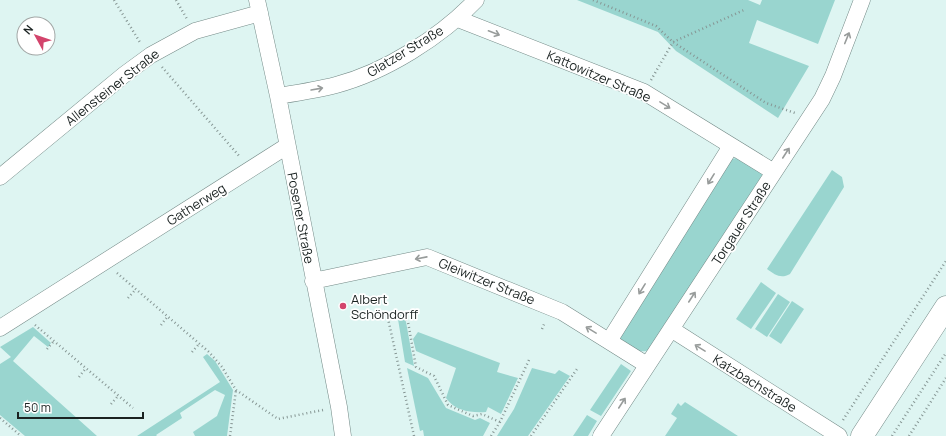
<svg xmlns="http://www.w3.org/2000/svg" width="946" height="436" font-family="Manrope,sans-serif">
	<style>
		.green { fill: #99d5cf }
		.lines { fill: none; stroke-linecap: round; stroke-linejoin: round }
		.street-casing { stroke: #748a87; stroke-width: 17 }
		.secondary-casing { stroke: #748a87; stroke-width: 23 }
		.path { stroke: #869694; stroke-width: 2.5; stroke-dasharray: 1 3; stroke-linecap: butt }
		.street { stroke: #fff; stroke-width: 16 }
		.secondary { stroke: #fff; stroke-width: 22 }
		.oneway { stroke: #989c9b }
		.poi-dot { fill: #d3446c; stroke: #fff; stroke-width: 1.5 }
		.labels { text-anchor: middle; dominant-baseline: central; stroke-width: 3.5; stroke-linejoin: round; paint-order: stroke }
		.street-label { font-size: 13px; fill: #1a2221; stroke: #fff }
		.poi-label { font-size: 13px; fill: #1a2221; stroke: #fff; text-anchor: start }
	</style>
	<rect width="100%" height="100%" fill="#def5f2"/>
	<!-- green -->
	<path class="green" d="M577 0H748L760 5 762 0H835L818 44 757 20 749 43 809 66 778 118 676 51 658 32Z
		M736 158 761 172 763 177 651 349C640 356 625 346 618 337L732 159Z
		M832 170 842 177 844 187 790 274C781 279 775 275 767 269Z
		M761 282 776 293 751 329 736 319Z
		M778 294 790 302 767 337 755 329Z
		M792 301 804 309 781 344 769 336Z
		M397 313 403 317 406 322 414 366 405 362Z
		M33 327 51 343 48 347 34 336 13 361 97 436H25L0 415V364L11 357 0 347Z
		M418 332 500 363 497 372 518 378 501 414 488 407 486 412C471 413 455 411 446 398L456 368 416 351 413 339Z
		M207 354 215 361 233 390 227 436H195L193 432 217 416 225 395 215 390 180 413 182 418 156 435 157 436H137L220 382 203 357Z
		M621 364 631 371 601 416 590 410Z
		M407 368 428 378 446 408 475 420 480 418 490 423 483 436H424L423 430 420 431Z
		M532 368 555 374 559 370 570 376 528 436H497L514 409Z
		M685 402 738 436H665L677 418 671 414 678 403 681 406Z
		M587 415 597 421 588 436H573Z"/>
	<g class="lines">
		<!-- street casing -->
		<g class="street-casing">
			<path id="street" d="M257 0 278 96 339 407 343 436
				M458 19 644 92 774 172
				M278 96C297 93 317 90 336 85 385 72 441 37 476 0
				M0 177 125 74 151 55 195 31 260 13
				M313 281 427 257 562 312 647 365
				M0 328 287 146
				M671 329 839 436
				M609 341 731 146
				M601 436 822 99 833 76 862 0"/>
		</g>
		<!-- secondary casing -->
		<g class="secondary-casing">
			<path id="secondary" d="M862 436 946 307"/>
		</g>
		<!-- path -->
		<path class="path" d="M114 0 141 44
			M176 0 187 19
			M593 0 656 26 673 42 766 103 795 113
			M162 67 240 157
			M651 80 673 42 744 10
			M117 273 209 352 222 367 236 390 278 419 323 410
			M128 298 136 289
			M35 325 133 408
			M161 325 168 316
			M542 329 545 322
			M47 349 54 341
			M192 352 199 344
			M79 377 86 368
			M111 404 118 396
			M0 418 21 436
			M843 420 946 261
			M230 436 236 390
			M414 436 387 314 400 312 408 322 416 367 434 376 448 405 473 416 482 414 500 422
			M491 436 500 422 529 360
			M531 436 577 369
			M892 436 946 353
			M909 436 946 378"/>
		<!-- street -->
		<use href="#street" class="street"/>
		<!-- secondary -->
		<use href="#secondary" class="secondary"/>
	</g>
	<!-- one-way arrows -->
	<defs><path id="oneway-shaft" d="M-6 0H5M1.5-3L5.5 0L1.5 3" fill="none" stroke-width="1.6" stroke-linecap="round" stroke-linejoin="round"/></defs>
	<g class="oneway">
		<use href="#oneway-shaft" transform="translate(494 33) rotate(21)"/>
		<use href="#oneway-shaft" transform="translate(847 38) rotate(-68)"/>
		<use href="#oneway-shaft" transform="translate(317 89) rotate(-10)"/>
		<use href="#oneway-shaft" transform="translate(665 105) rotate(32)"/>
		<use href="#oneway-shaft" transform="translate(786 153) rotate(-57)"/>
		<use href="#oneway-shaft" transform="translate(711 179) rotate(122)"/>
		<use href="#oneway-shaft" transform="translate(421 258) rotate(169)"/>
		<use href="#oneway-shaft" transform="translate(642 289) rotate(122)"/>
		<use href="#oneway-shaft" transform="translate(692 297) rotate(-57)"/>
		<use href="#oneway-shaft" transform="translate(591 330) rotate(-149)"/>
		<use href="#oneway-shaft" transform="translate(700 348) rotate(-148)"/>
		<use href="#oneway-shaft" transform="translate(622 403) rotate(-57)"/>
	</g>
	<!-- markers -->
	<circle class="poi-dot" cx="343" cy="306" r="4"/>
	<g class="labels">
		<!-- street labels -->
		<g class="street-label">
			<text transform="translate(405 51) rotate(-31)">Glatzer Straße</text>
			<text transform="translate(599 76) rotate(23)">Kattowitzer Straße</text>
			<text transform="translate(112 87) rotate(-38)">Allensteiner Straße</text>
			<text transform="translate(196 204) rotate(-32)">Gatherweg</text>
			<text transform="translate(301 218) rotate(79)">Posener Straße</text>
			<text transform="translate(741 223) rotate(-57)">Torgauer Straße</text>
			<text transform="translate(487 281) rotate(22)">Gleiwitzer Straße</text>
			<text transform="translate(755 383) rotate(32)">Katzbachstraße</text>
		</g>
		<!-- poi labels -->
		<g class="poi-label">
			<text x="351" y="299">Albert<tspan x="351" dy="15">Schöndorff</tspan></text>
		</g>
	</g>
	<!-- north arrow -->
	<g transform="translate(36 36) rotate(310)"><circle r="19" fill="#ffffff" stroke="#a3a7a6"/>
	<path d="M0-3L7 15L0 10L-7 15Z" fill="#d3446c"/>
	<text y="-6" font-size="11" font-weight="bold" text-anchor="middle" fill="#1a2221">N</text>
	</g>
	<!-- scale -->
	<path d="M18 412v6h125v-6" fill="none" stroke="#1a2221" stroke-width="2"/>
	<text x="24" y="412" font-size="12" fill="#1a2221" stroke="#ffffff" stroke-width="3" paint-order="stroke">50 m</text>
</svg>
